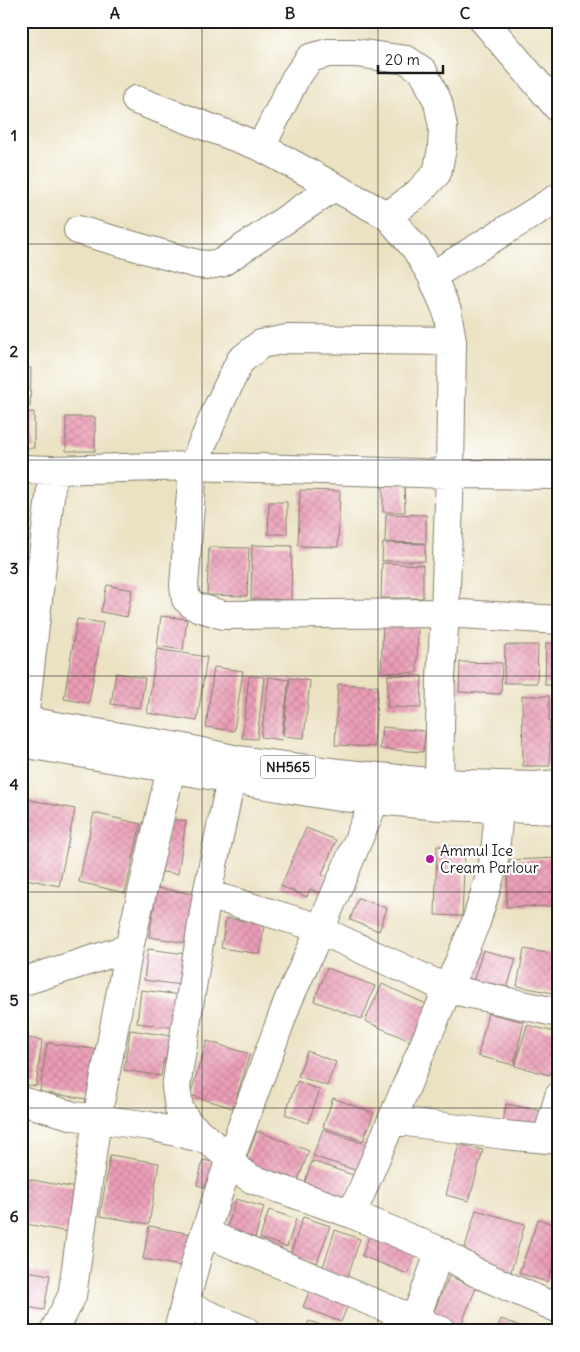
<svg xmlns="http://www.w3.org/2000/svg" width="580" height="1352" font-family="Delius,sans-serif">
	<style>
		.building { fill: url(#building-cross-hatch) }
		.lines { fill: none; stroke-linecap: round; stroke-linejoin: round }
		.minor-casing { stroke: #847f6f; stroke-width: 30 }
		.highway-casing { stroke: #847f6f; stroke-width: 30 }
		.minor { stroke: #fff; stroke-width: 28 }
		.highway { stroke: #fff; stroke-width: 28 }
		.grid { fill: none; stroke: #1c1c1c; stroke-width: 1; stroke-opacity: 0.55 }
		.poi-dot { fill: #b5179e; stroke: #fff; stroke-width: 2 }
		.labels { text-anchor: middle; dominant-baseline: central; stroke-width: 4.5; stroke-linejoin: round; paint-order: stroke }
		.shield { fill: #fff; stroke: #606060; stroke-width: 1 }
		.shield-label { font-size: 14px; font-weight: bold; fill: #1c1c1c }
		.poi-label { font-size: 15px; fill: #1c1c1c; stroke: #fff; text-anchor: start }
		.neatline { fill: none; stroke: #1c1c1c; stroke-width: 2 }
		.grid-label { font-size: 16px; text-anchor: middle; font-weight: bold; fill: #1c1c1c }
	</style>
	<defs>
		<pattern id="building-cross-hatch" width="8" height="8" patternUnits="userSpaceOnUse" patternTransform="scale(1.25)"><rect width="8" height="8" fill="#eb9db6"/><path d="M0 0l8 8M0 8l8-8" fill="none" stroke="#c9879c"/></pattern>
	</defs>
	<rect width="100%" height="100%" fill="#fff"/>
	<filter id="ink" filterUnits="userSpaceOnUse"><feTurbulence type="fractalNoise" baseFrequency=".02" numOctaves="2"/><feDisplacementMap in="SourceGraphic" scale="10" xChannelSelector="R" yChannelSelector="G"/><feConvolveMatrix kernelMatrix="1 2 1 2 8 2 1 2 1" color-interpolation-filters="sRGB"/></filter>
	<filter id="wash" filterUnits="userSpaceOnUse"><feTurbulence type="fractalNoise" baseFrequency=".0096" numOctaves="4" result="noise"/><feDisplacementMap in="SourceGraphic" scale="20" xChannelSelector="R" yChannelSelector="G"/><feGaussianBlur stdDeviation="1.12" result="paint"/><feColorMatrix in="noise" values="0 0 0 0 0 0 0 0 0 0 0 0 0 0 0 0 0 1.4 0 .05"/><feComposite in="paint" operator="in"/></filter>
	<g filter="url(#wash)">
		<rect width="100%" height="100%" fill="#ebe2c2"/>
		<g id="blocks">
			<!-- building -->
			<path class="building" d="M21 368H31L30 407H21Z
				M21 412H34V448H21Z
				M66 417H95V451H66Z
				M383 479H404L405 512H383Z
				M300 490 340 491 338 547 298 546Z
				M269 502H287V534H268Z
				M386 514 426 515V543L385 542Z
				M383 543 425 544V561H382Z
				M252 545 292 546 291 600 251 599Z
				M209 547 249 548 247 596 207 595Z
				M382 563 423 565V598H381Z
				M107 585 132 590 127 617 101 612Z
				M161 616 187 619 183 650 157 646Z
				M77 619 103 623 89 703 64 699Z
				M383 623 418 624 417 673 381 672Z
				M546 643H559V685H545Z
				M505 645H538L537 683H504Z
				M157 649 207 657 197 721 147 713Z
				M460 662 502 663 501 694 459 692Z
				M214 667 243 671 234 731 206 727Z
				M116 673 145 678 140 708 111 704Z
				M388 675 422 676 421 708 387 707Z
				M249 676 264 677 257 739 242 738Z
				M269 677 289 680 281 740 261 737Z
				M290 678 310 681 304 738 283 736Z
				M338 684 378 686 374 747 335 745Z
				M522 696H549L550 766H523Z
				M382 727 425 731 423 752 380 749Z
				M21 798 75 809 59 886 21 878Z
				M94 813 141 824 125 893 79 882Z
				M170 819 186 821 178 874 162 872Z
				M306 828 336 840 322 875 334 880 327 896 310 889 307 897 281 886Z
				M437 846 465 847 462 916 435 915Z
				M559 858V906L506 907 509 860Z
				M157 888 200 895 193 944 149 937Z
				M358 898 387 908 379 931 350 920Z
				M226 918 264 924 260 954 221 948Z
				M148 949 193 955 188 986 144 980Z
				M524 949 559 955V994L517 986Z
				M483 950 516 959 505 995 472 985Z
				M327 968 375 986 362 1019 314 1001Z
				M382 984 433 1007 417 1044 365 1021Z
				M141 990 181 995 177 1028 137 1023Z
				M488 1013 524 1022 514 1065 478 1056Z
				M527 1025 559 1033V1041L550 1075 515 1066Z
				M130 1030 178 1037 175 1060 164 1059 161 1076 124 1070Z
				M21 1037 42 1040 36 1086 21 1084Z
				M207 1041 250 1054 233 1108 190 1095Z
				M47 1043 101 1050 94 1100 40 1092Z
				M307 1051 336 1062 327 1086 298 1076Z
				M297 1081 320 1090 308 1123 285 1114Z
				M333 1098 374 1113 363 1141 323 1127Z
				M506 1104 542 1111 538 1134 502 1128Z
				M323 1129 368 1145 358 1171 313 1156Z
				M257 1131 309 1151 295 1188 243 1168Z
				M459 1144 483 1150 469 1201 446 1195Z
				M110 1155 159 1163 149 1224 100 1216Z
				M203 1160 217 1163 211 1189 197 1185Z
				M312 1161 353 1175 344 1201 303 1187Z
				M21 1178 76 1188 68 1232 21 1223Z
				M236 1199 264 1207 255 1238 227 1229Z
				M269 1210 296 1219 287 1247 260 1238Z
				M476 1210 525 1224 510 1275 461 1261Z
				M303 1217 330 1226 317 1263 290 1255Z
				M538 1219 559 1226V1248L547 1282 519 1273Z
				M149 1226 191 1234 185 1267 143 1259Z
				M373 1226 420 1245 408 1274 362 1256Z
				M335 1230 360 1239 347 1279 322 1270Z
				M21 1270 50 1275 44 1310 21 1306Z
				M449 1276 476 1288 460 1327 432 1316Z
				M313 1282 351 1297 341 1322 303 1307Z
				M501 1319 529 1329 528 1331H496Z
				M309 1321 336 1330V1331H305Z"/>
		</g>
	</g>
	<g filter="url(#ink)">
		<use href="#blocks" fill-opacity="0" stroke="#847f6f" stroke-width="1"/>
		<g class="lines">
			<!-- minor casing -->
			<g class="minor-casing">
				<path id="minor" d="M484 21 559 109
					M136 100 261 147 388 216 416 249 432 276 447 311 452 341 450 474 445 613 441 678 439 783
					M261 147 295 79 310 58 328 53H356L407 60 423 71 438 102 443 127 442 149 437 173 417 194 388 216
					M78 230 197 264 207 265 221 263 334 187
					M432 276 559 197
					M452 341 287 339 261 344 240 361 218 407 193 466 184 586 186 599 194 606 223 615 445 613 559 620
					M21 469 53 470 193 466 450 474 559 475
					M24 720 53 470
					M375 800 320 930 288 1001 230 1159 239 1171 252 1179 352 1214 440 1251 477 1273 559 1309
					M207 894 307 924 448 989 559 1013
					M21 982 129 948 171 769
					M21 1101 74 1116 150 1126 205 1139
					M392 1120 504 1135 559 1140
					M547 1138 559 1096
					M352 1214 476 922 491 873 495 854 499 808
					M205 1233 442 1331
					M185 1305 246 1331
					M54 1331 72 1296 97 1119 129 948
					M178 1331 198 1253 230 1159 187 1122 179 1108 176 1087 207 894 231 779
					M411 1331 440 1251"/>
			</g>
			<!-- highway casing -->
			<g class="highway-casing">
				<path id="highway" d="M21 720 179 747 237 760 338 773 439 783 533 786 559 784
					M21 743 332 796 441 806 559 810"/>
			</g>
			<!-- minor -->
			<use href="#minor" class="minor"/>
			<!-- highway -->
			<use href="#highway" class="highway"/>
		</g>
	</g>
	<!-- grid -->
	<path class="grid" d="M202 21V1331M378 21V1331M21 244H559M21 460H559M21 676H559M21 892H559M21 1108H559"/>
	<!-- markers -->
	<circle class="poi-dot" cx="430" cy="859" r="5"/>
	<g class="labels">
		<!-- shield labels -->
		<rect class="shield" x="260.5" y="755.5" width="55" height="23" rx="4"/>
		<g class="shield-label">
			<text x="288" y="767">NH565</text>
		</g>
		<!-- poi labels -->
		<g class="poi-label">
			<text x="440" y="850">Ammul Ice<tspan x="440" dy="17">Cream Parlour</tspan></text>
		</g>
	</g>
	<!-- margin -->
	<rect width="580" height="1352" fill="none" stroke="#fff" stroke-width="55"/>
	<!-- scale -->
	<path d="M378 65v8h65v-8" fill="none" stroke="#1c1c1c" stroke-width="2.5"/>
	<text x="385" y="65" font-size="15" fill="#1c1c1c" stroke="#ffffff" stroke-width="4" paint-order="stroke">20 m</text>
	<rect x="28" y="28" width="524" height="1296" class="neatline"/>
	<g class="grid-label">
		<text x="115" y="19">A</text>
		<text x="290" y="19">B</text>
		<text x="465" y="19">C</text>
		<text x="14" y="141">1</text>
		<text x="14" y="357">2</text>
		<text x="14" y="574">3</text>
		<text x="14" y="790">4</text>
		<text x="14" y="1006">5</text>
		<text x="14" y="1222">6</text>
	</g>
</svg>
